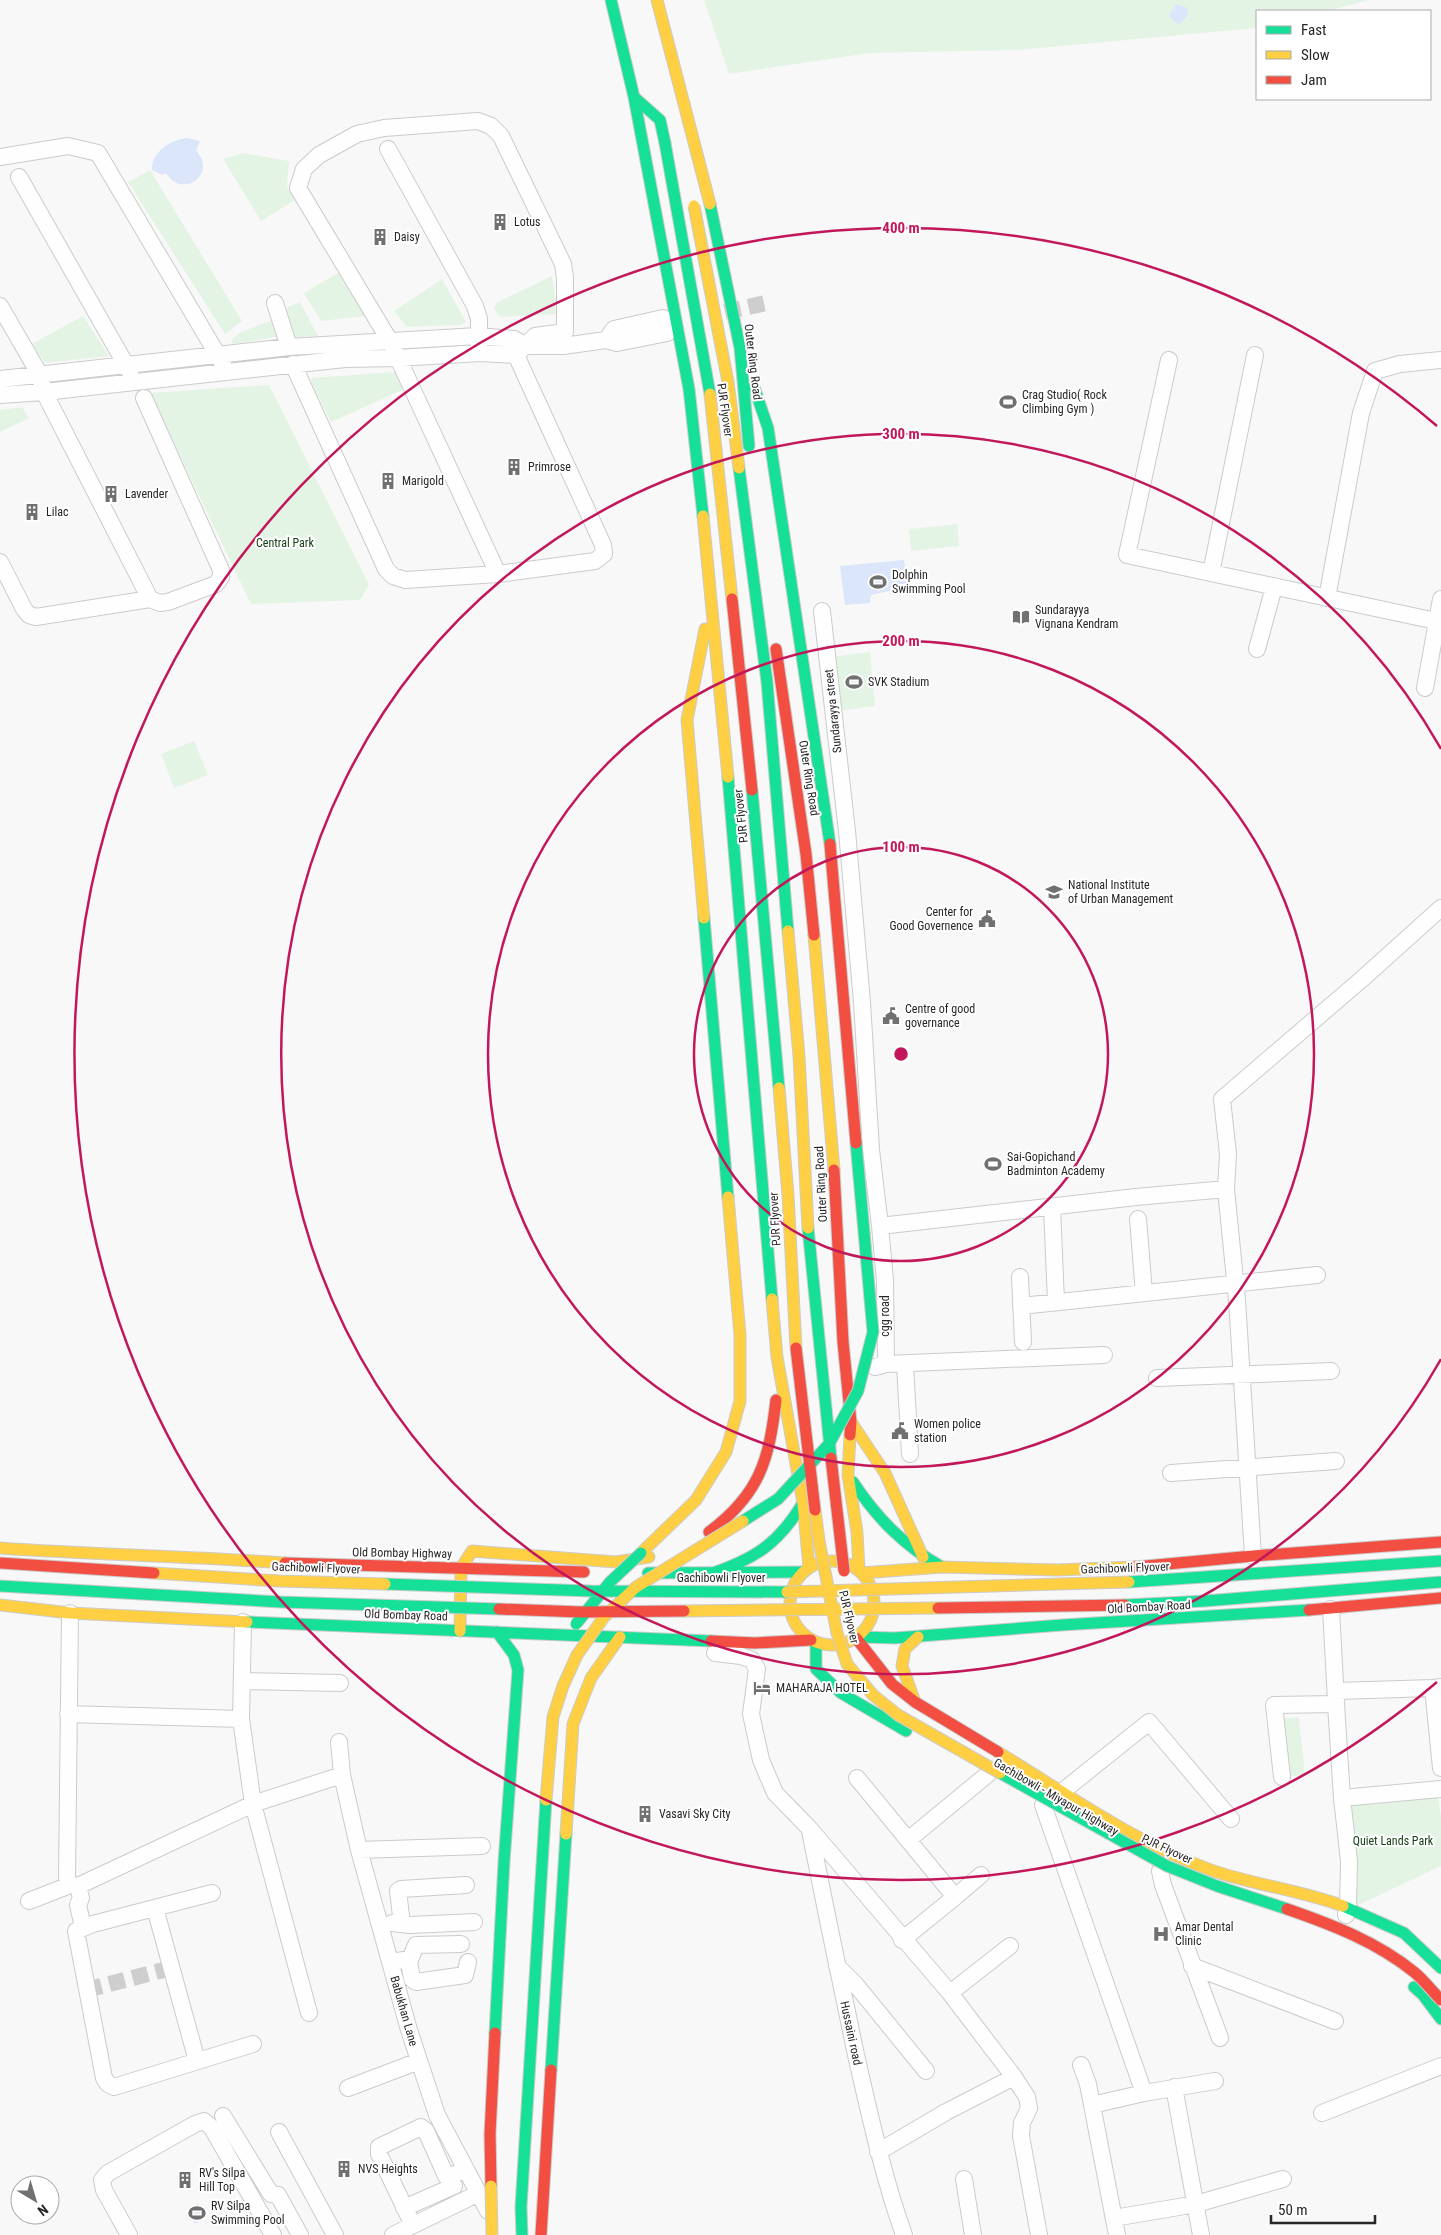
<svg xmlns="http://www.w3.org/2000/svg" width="1441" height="2235" font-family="'Roboto Condensed',sans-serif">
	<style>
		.green { fill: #e4f4e4 }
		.water { fill: #dce6fb }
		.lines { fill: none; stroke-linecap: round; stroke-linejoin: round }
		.street-tunnel { stroke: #cecece; stroke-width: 16; stroke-dasharray: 16 8; stroke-linecap: butt }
		.street-casing { stroke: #cbcbcb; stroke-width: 18 }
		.fast-casing { stroke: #cbcbcb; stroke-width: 13 }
		.slow-casing { stroke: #cbcbcb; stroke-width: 13 }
		.jam-casing { stroke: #cbcbcb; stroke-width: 13 }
		.street { stroke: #fefefe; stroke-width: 16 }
		.fast { stroke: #16e098; stroke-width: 11 }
		.slow { stroke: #ffcf43; stroke-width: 11 }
		.jam { stroke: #f24e42; stroke-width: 11 }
		.fast-bridge-casing { stroke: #cbcbcb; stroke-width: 13; stroke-linecap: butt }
		.slow-bridge-casing { stroke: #cbcbcb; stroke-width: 13; stroke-linecap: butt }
		.jam-bridge-casing { stroke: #cbcbcb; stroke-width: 13; stroke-linecap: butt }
		.fast-bridge { stroke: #16e098; stroke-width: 11 }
		.slow-bridge { stroke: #ffcf43; stroke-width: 11 }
		.jam-bridge { stroke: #f24e42; stroke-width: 11 }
		.ring { fill: none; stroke: #c2185b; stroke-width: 2.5 }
		.labels { text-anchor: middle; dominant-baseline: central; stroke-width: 4; stroke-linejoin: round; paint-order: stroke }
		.poi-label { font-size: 12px; fill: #272727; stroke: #fff; text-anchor: start }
		.street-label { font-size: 12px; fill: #272727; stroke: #fff }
		.park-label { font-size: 12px; fill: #154016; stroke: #fff }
		.centre { fill: #c2185b; stroke: #fff; stroke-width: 2.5 }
		.ring-label { font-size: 15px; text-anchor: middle; font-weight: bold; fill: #c2185b; stroke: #fff; stroke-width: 4; stroke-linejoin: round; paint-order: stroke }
	</style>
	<rect width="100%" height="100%" fill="#f8f8f8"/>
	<!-- green -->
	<path class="green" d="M704 0H1369L1327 11H1257V28L1018 50 870 53 729 74Z
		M244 153 289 161 287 186 295 200 261 221 223 159Z
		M150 170 242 321 225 334 128 182Z
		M338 273 366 316 321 321 304 293Z
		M552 276 557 309 556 314 500 317 494 309 497 303Z
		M442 279 466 322 460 325 407 327 394 311Z
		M300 302 318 336 291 338 283 314 288 307Z
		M83 316 109 356 45 363 32 344Z
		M275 319 282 336 232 344V339L241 332Z
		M408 371 413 385 331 422 312 384 311 378Z
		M269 385 369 585 360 600 251 604 150 393Z
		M22 407 29 418 0 432V410Z
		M957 524 959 546 911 551 909 529Z
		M870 652 875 706 838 711 831 657Z
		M194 741 208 775 174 788 161 754Z
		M1299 1717 1305 1775 1287 1777 1281 1719Z
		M1438 1795 1441 1818V1866L1358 1905 1354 1903 1349 1802Z"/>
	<!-- water -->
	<path class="water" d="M1176 4 1188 8 1187 16 1180 24 1176 23 1169 16Z
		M188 138 200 141 196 150C198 153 201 157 202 160 209 179 181 197 166 173L162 175 152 170C151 152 171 139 188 138Z
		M904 560 908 587 871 595 870 603 845 605 840 566Z
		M198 2203 206 2217 195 2224 187 2209Z"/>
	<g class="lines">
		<!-- street-tunnel -->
		<path class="street-tunnel" d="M725 312 766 303
			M86 1990 171 1968"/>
		<!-- street casing -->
		<g class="street-casing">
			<path id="street" d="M388 149 475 306 479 319V346
				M0 157 68 146 98 153 223 364
				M19 177 130 372
				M275 303 289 347
				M0 306 40 375 44 392 150 599 36 617 29 615 24 609 0 562
				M1169 360 1127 555 1436 621
				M293 364 386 569 393 576 405 580 498 574 595 561 604 554 603 545 516 355
				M0 379 289 347 478 336 514 339 527 346H563L606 340 617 343 667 333 671 323 663 318 614 329 606 340
				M0 395 44 392 345 359 398 358 480 353 516 355 535 336 565 332V278L563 264 501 136 491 126 478 121 384 128 357 134 319 155 304 169 298 188 391 343 398 358 498 574
				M144 398 221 570V577L216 584 168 602 160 603 150 599
				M1211 573 1255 355
				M1327 598 1361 413 1375 371 1400 364 1441 360
				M822 611 847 831 862 1002 871 1150 880 1226 1136 1197 1226 1189
				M1257 649 1274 587
				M1425 688 1441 599
				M1052 1207 1056 1302
				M1138 1219 1144 1293
				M1020 1277 1023 1342
				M1021 1306 1317 1275
				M886 1364 1104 1355
				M905 1365 910 1454
				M875 1367 886 1364 885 1280 880 1226
				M1157 1378 1331 1371
				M1171 1473 1336 1461
				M1253 1556 1237 1300 1226 1189 1228 1154 1222 1099 1362 979 1441 908
				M1331 1609 1336 1701
				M243 1622 241 1719 253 1804 309 2013
				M715 1653 741 1656 752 1660 757 1669 751 1714 761 1760 775 1793 810 1829 950 1993 1014 2077 1027 2097 1029 2108 1022 2123 1021 2136 1039 2235
				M242 1681 340 1683
				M1441 1687 1433 1688 1441 1768
				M1336 1691 1433 1688
				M68 1714 241 1719
				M342 1775 359 1850 409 2030 437 2115 488 2211
				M1282 1777 1274 1705 1336 1704 1342 1798 1441 1789
				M857 1778 955 1897 902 1940
				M1063 1791 1149 1722 1231 1819
				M1342 1798 1349 1861 1348 1908 1346 1915
				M1043 1805 1144 2093 1215 2081
				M810 1831C825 1906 840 1980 856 2055 870 2116 883 2176 904 2235
				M908 1840 988 1774
				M359 1850 482 1846
				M1160 1871 1163 1885 1220 2038
				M70 1885 67 1878 70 1613
				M78 1886 81 1898 78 1905 83 1927
				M212 1893 93 1924 76 1931 104 2078 108 2084 114 2087 253 2044
				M955 1897 981 1875
				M29 1901 70 1885 78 1886 253 1804 342 1775 339 1742
				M155 1908 197 2061
				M392 1923 410 1925 474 1922
				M402 1924 398 1891 401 1889 466 1885
				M390 1962 404 1960 409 1962 412 1979 416 1982 465 1975 468 1962
				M409 1962 416 1945 461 1944
				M837 1966 856 1985 926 2071
				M1192 1966 1335 2021
				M950 1993 1010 1946
				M1081 2065 1088 2084 1117 2235
				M1174 2087 1201 2235
				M348 2088 419 2061
				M1092 2105 1144 2093
				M1322 2113 1441 2066
				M223 2116 269 2191 271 2194 278 2195 300 2235
				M279 2132 335 2235
				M878 2152 946 2112 1014 2077
				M964 2179 973 2235
				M404 2208 454 2186
				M1114 2218 1196 2204 1283 2179
				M413 2225 379 2154V2147L421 2127 426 2131 446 2176 449 2177 466 2169
				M129 2235 104 2190 102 2180 108 2173 195 2124 204 2121 212 2128 273 2235
				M393 2235 479 2193"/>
		</g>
		<!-- fast casing -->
		<g class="fast-casing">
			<path id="fast" d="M611 0 634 97 689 389 703 516
				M634 97 660 120 665 143
				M710 204 740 348 749 446
				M754 387 768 428 830 844
				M728 777 772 1299
				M704 918 728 1197
				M853 1482C877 1518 904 1546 942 1567
				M648 1573 804 1572
				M710 1574C755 1559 778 1544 803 1503
				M247 1622 711 1641
				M858 1637 895 1638 1062 1625 1309 1610
				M816 1642V1669L841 1693 906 1731
				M1343 1906 1404 1933 1441 1968
				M1414 1987 1423 1995 1441 2019
				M495 2033 504 1862 518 1670 514 1655 497 1632
				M551 2070 566 1834"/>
		</g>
		<!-- slow casing -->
		<g class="slow-casing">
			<path id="slow" d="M657 0 710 204
				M703 516 728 777
				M704 918 687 720 705 629
				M814 935 834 1170
				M772 1299 777 1357 803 1503 809 1567
				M851 1422 885 1473 923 1557
				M850 1435 848 1475 857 1532 859 1570
				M0 1548C95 1555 190 1556 285 1563
				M641 1553 696 1500 726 1452 740 1401V1335L728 1197
				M790 1603a42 42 0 1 1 84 0a42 42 0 1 1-84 0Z
				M862 1573 942 1567 1057 1570 1135 1567
				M0 1605 70 1613 247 1622
				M460 1631 461 1568 472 1551 616 1562 649 1557
				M915 1702 902 1666 905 1649 918 1637
				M998 1752C1067 1794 1135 1843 1211 1870 1254 1885 1300 1890 1343 1906
				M566 1834 573 1724 591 1678 620 1637"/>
		</g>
		<!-- jam casing -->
		<g class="jam-casing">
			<path id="jam" d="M776 649 806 854 814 935
				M834 1170 843 1342 851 1422 850 1435
				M709 1532C760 1494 769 1460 776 1400
				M285 1563 584 1572
				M1135 1567 1253 1556 1441 1542
				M1309 1610 1441 1598
				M856 1638 892 1684 915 1702 998 1752
				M711 1641 755 1643 811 1640
				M491 2186 490 2134 495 2033
				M541 2235 551 2070"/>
		</g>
		<!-- street -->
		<use href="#street" class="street"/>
		<!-- fast -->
		<use href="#fast" class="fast"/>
		<!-- slow -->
		<use href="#slow" class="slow"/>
		<!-- jam -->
		<use href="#jam" class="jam"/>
		<!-- fast-bridge casing -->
		<g class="fast-bridge-casing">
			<path id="fast-bridge" d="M665 143 710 394
				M739 468 767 682 788 931
				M752 790 779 1088
				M808 1228 831 1458
				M743 1521 778 1499 829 1444 858 1391 873 1332 856 1143
				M1129 1582 1441 1561
				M385 1584 591 1591 787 1592
				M0 1586 281 1602 499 1609
				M1125 1605 1205 1601 1441 1582
				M576 1624 610 1582 641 1553
				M1000 1773 1167 1866 1217 1886 1287 1909
				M522 2235 521 2207 546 1800"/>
		</g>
		<!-- slow-bridge casing -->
		<g class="slow-bridge-casing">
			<path id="slow-bridge" d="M694 206 728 382 739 468
				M710 394 732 599
				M788 931 799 1056 808 1228
				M779 1088 788 1195 796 1348
				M815 1510 819 1541 837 1633 847 1664 873 1695 898 1715 1000 1773
				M154 1573 279 1581 385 1584
				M787 1592 1129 1582
				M684 1611 938 1608
				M546 1800 553 1717 563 1686 577 1655 604 1617 636 1587 743 1521
				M491 2186 492 2235"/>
		</g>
		<!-- jam-bridge casing -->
		<g class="jam-bridge-casing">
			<path id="jam-bridge" d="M732 599 752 790
				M830 844 856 1143
				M796 1348 815 1510
				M831 1458 844 1571
				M0 1563 154 1573
				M938 1608 1125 1605
				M499 1609 581 1612 684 1611
				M1287 1909C1333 1925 1377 1942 1414 1972 1424 1980 1432 1991 1441 2000"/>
		</g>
		<!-- fast-bridge -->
		<use href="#fast-bridge" class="fast-bridge"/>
		<!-- slow-bridge -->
		<use href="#slow-bridge" class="slow-bridge"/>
		<!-- jam-bridge -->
		<use href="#jam-bridge" class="jam-bridge"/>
	</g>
	<!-- distance rings -->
	<g class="ring">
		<circle cx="901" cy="1054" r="207"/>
		<circle cx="901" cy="1054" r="413"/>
		<path d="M1441 1359A620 620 0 1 1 1441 749"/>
		<path d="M1437 1682A826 826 0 1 1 1437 426"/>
	</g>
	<!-- icons -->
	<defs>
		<g id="building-bare" transform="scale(1.35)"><path d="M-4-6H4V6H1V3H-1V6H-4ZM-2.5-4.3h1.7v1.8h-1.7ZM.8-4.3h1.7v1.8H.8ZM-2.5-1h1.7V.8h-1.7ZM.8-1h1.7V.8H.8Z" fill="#707070" stroke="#fff" stroke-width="2.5" paint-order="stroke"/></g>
		<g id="stadium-bare" transform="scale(1.35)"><path d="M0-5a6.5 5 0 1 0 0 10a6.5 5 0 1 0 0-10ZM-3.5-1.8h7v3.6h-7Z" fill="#707070" stroke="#fff" stroke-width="2.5" paint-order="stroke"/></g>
		<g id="library-bare" transform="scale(1.35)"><path d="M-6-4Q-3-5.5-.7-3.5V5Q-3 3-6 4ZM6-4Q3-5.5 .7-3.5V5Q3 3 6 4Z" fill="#707070" stroke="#fff" stroke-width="2.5" paint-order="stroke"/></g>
		<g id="university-bare" transform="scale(1.35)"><path d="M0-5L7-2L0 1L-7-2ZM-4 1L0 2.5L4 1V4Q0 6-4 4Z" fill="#707070" stroke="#fff" stroke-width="2.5" paint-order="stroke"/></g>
		<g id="civic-bare" transform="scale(1.35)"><path d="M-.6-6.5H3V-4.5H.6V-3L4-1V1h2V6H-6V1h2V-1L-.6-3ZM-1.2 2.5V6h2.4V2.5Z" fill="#707070" stroke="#fff" stroke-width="2.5" paint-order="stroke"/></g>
		<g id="hotel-bare" transform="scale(1.35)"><path d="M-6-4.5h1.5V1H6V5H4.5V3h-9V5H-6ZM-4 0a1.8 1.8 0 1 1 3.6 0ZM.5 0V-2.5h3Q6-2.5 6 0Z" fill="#707070" stroke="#fff" stroke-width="2.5" paint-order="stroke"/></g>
		<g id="hospital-bare" transform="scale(1.35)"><path d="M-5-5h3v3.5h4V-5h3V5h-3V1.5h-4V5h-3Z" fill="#707070" stroke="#fff" stroke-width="2.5" paint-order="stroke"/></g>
	</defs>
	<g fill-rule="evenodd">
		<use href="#building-bare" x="500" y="222"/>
		<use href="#building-bare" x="380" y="237"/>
		<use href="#stadium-bare" x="1008" y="402"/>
		<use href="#building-bare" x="514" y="467"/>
		<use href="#building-bare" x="388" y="481"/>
		<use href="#building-bare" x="111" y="494"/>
		<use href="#building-bare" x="32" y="512"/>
		<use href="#stadium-bare" x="878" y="582"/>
		<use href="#library-bare" x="1021" y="617"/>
		<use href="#stadium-bare" x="854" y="682"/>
		<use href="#university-bare" x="1054" y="892"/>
		<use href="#civic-bare" x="987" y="919"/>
		<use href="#civic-bare" x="891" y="1016"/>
		<use href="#stadium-bare" x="993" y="1164"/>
		<use href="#civic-bare" x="900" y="1431"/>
		<use href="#hotel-bare" x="762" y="1688"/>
		<use href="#building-bare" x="645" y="1814"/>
		<use href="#hospital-bare" x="1161" y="1934"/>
		<use href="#building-bare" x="344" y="2169"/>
		<use href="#building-bare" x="185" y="2180"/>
		<use href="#stadium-bare" x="197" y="2213"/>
	</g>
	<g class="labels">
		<!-- poi labels -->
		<g class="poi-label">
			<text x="514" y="222">Lotus</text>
			<text x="394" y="237">Daisy</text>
			<text x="1022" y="395">Crag Studio( Rock<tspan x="1022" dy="14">Climbing Gym )</tspan></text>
			<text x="528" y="467">Primrose</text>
			<text x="402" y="481">Marigold</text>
			<text x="125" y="494">Lavender</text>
			<text x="46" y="512">Lilac</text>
			<text x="892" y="575">Dolphin<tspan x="892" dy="14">Swimming Pool</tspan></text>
			<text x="1035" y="610">Sundarayya<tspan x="1035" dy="14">Vignana Kendram</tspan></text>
			<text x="868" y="682">SVK Stadium</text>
			<text x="1068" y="885">National Institute<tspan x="1068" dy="14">of Urban Management</tspan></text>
			<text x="973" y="912" text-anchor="end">Center for<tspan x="973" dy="14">Good Governence</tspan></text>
			<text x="905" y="1009">Centre of good<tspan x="905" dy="14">governance</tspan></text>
			<text x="1007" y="1157">Sai-Gopichand<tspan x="1007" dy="14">Badminton Academy</tspan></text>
			<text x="914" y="1424">Women police<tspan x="914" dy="14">station</tspan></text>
			<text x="776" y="1688">MAHARAJA HOTEL</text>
			<text x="659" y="1814">Vasavi Sky City</text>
			<text x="1175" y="1927">Amar Dental<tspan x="1175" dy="14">Clinic</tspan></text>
			<text x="358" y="2169">NVS Heights</text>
			<text x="199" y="2173">RV's Silpa<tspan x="199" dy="14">Hill Top</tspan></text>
			<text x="211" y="2206">RV Silpa<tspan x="211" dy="14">Swimming Pool</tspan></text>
		</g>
		<!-- street labels -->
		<g class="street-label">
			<text transform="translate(753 362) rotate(83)">Outer Ring Road</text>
			<text transform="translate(725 410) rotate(82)">PJR Flyover</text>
			<text transform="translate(833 711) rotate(-96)">Sundarayya street</text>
			<text transform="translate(809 778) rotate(81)">Outer Ring Road</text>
			<text transform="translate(741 816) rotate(-96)">PJR Flyover</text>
			<text transform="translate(821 1184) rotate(-93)">Outer Ring Road</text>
			<text transform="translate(775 1219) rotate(-93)">PJR Flyover</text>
			<text transform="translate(885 1316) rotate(-90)">cgg road</text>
			<text transform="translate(402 1553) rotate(1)">Old Bombay Highway</text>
			<text transform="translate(316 1568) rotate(2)">Gachibowli Flyover</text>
			<text transform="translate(1125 1568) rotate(-2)">Gachibowli Flyover</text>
			<text x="721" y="1578">Gachibowli Flyover</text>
			<text transform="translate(1149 1607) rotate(-3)">Old Bombay Road</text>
			<text transform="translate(406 1615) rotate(2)">Old Bombay Road</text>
			<text transform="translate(849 1617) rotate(77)">PJR Flyover</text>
			<text transform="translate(1056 1797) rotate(30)">Gachibowli - Miyapur Highway</text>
			<text transform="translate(1167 1849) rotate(25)">PJR Flyover</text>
			<text transform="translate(404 2011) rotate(74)">Babukhan Lane</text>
			<text transform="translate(851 2033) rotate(78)">Hussaini road</text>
		</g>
		<!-- park labels -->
		<g class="park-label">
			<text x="285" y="543">Central Park</text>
			<text x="1393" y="1841">Quiet Lands Park</text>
		</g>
	</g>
	<circle cx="901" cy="1054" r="8" class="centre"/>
	<g class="ring-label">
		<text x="901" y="233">400 m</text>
		<text x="901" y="439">300 m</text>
		<text x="901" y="646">200 m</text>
		<text x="901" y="852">100 m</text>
	</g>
	<!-- legend -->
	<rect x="1256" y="10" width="175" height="90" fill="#ffffff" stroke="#a9a9a9"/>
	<rect x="1266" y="26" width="25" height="8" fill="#16e098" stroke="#a9a9a9"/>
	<text x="1301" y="35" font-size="15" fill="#272727">Fast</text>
	<rect x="1266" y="51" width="25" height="8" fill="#ffcf43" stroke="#a9a9a9"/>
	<text x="1301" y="60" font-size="15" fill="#272727">Slow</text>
	<rect x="1266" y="76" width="25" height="8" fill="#f24e42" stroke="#a9a9a9"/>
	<text x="1301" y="85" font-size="15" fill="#272727">Jam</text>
	<!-- north arrow -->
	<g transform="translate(35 2200) rotate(142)"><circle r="24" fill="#ffffff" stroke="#a9a9a9"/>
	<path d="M0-4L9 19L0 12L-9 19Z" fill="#707070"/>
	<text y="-8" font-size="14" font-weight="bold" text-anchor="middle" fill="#272727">N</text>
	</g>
	<!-- scale -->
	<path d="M1271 2215v8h104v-8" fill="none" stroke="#272727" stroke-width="2.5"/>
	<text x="1278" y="2215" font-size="15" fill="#272727" stroke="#ffffff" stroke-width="4" paint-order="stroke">50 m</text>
</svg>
